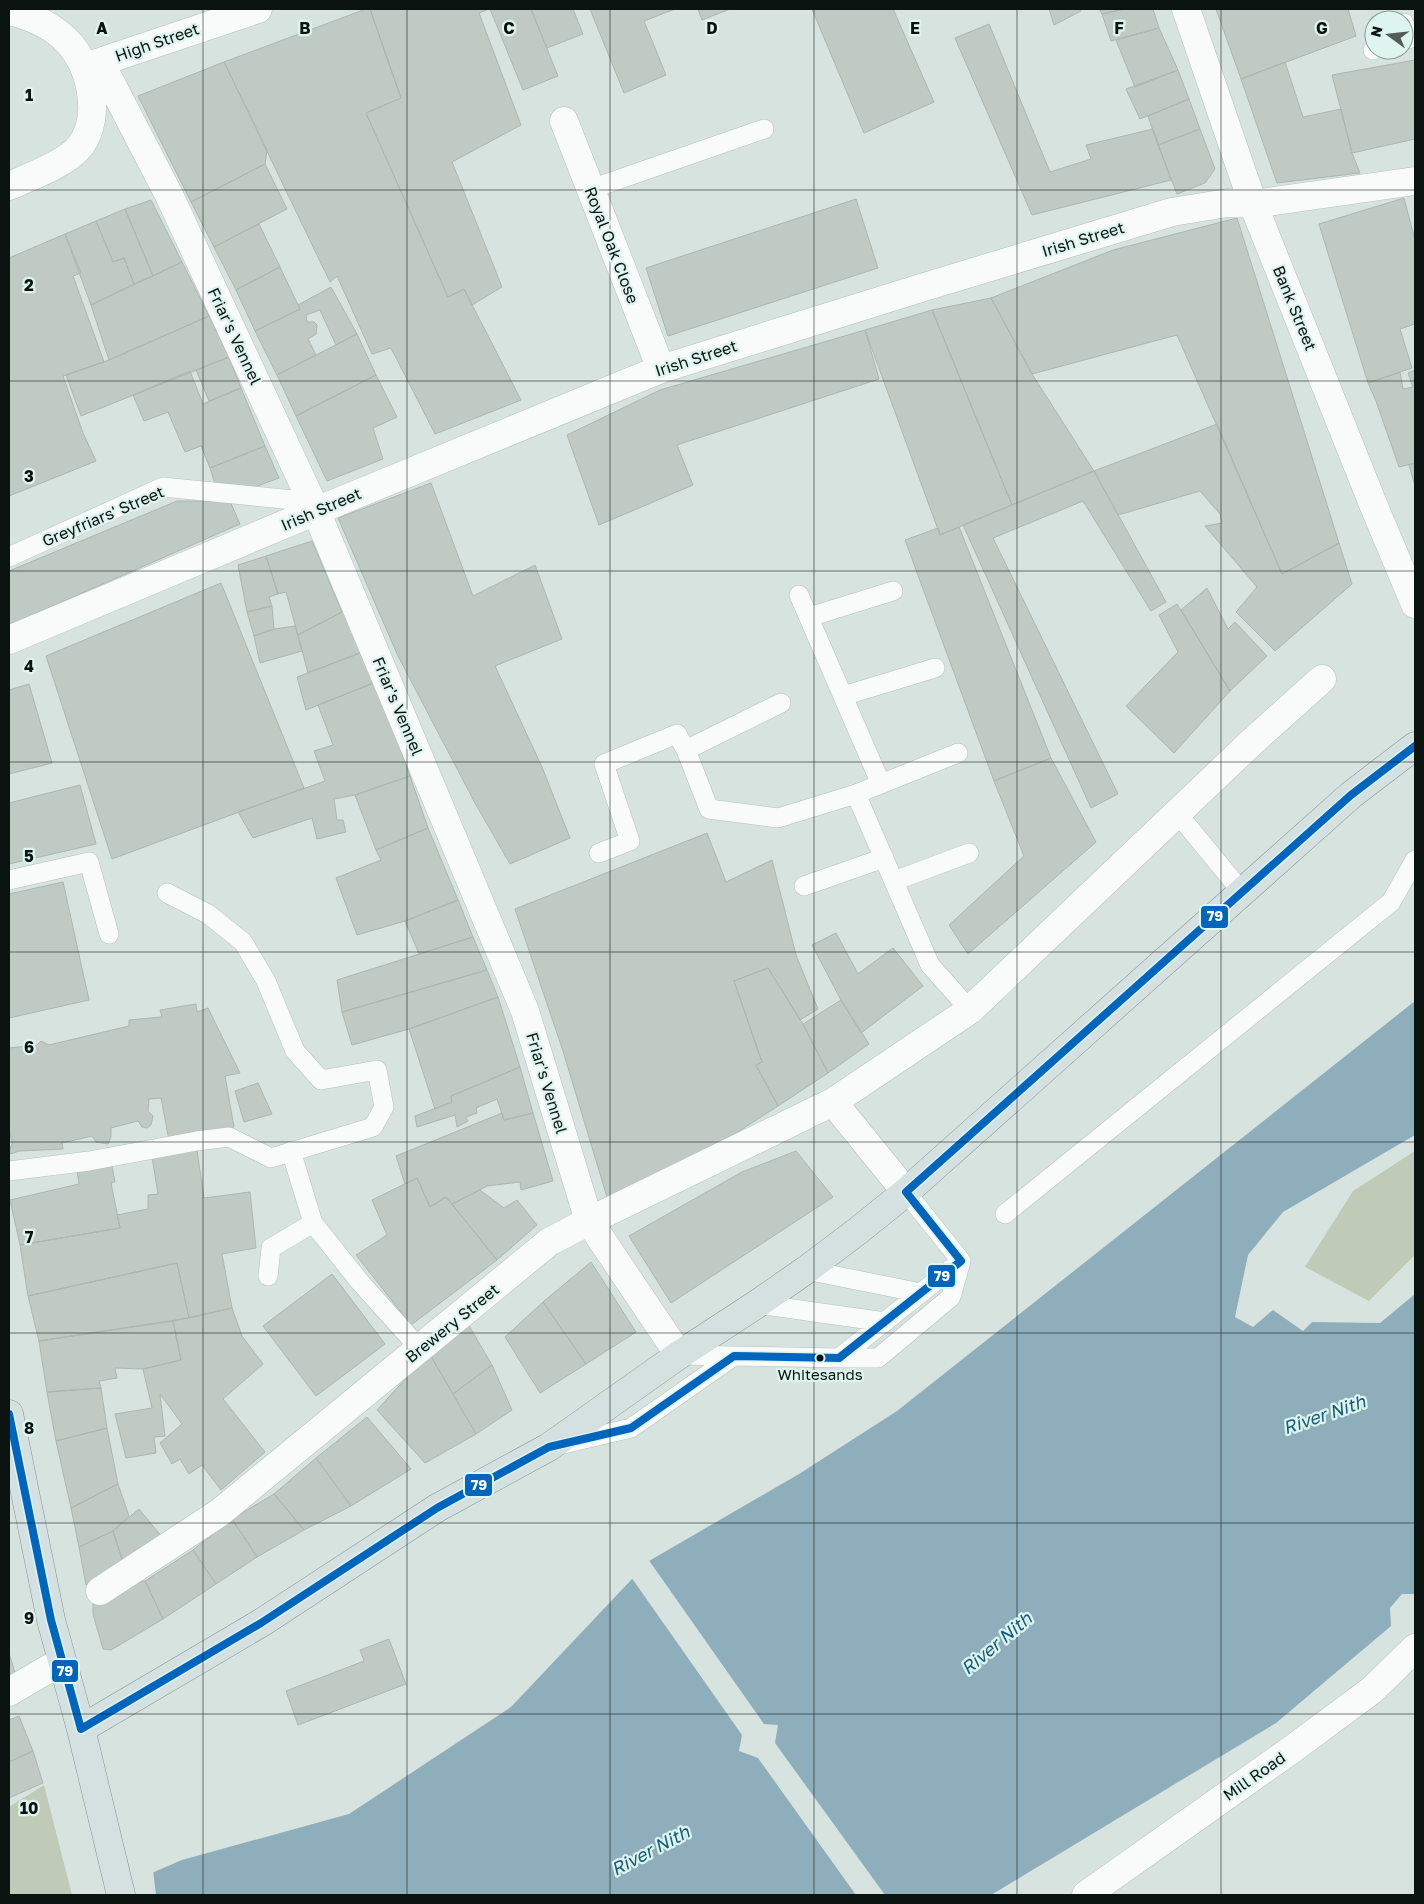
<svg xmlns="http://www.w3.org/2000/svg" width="1424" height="1904" font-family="'Golos Text',sans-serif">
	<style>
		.green { fill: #bfcbb6 }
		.water { fill: #8eaebc }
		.pier { fill: #d6e3df }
		.building { fill: #becac3; stroke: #adb6b2 }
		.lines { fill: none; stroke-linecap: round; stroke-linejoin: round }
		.lane-casing { stroke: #b6c0bd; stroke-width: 20 }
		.street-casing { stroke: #b6c0bd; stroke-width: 29 }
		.primary-casing { stroke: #809695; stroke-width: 29 }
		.lane { stroke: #f9fbfa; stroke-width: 19 }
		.street { stroke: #f9fbfa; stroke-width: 28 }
		.primary { stroke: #d5e0e1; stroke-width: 28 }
		.bus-1-casing { stroke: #def5ef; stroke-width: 11 }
		.bus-1 { stroke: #0065bd; stroke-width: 8 }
		.grid { fill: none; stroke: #0b1311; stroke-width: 1; stroke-opacity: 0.55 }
		.bus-dot { fill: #0b1311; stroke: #def5ef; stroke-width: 2 }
		.labels { text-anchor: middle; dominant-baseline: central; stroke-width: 4.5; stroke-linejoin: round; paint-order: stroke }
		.bus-label { font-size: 15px; fill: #0b1311; stroke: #def5ef }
		.street-label { font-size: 16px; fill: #0b1311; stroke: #def5ef }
		.water-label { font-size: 18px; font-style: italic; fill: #145b7c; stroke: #def5ef }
		.grid-label { font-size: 16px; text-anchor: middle; font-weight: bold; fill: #0b1311; stroke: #def5ef; stroke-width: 4.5; stroke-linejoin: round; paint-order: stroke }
		.line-badge { stroke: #def5ef; stroke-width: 2 }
		.badge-label { font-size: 14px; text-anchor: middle; font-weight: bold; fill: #fff }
	</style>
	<rect width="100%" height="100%" fill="#d6e3df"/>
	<!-- green -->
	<path class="green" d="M1415 1151V1255L1369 1301 1305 1267 1353 1191Z
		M44 1785 72 1895H9V1807Z"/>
	<!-- water -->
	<path class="water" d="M1415 1001V1135L1283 1212 1248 1255 1235 1317 1253 1327 1273 1310 1303 1331 1312 1322 1380 1323 1415 1294V1594H1402L1390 1608 1391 1626 1276 1723 991 1895H101L182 1860 349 1814 511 1707 649 1561 799 1474 897 1411Z"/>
	<!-- pier -->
	<path class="pier" d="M648 1559 764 1724 778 1725 775 1743 885 1895H856L758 1758 739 1751 742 1735 631 1577Z
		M153 1870 156 1895H98L100 1893Z"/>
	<!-- building -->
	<path class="building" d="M366 9H370L401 98 366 113 448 297 464 289 521 400 435 434 391 348 372 354 337 276 330 282 224 62Z
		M370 9H489L479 13 521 125 452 162 502 287 472 305 464 289 448 297 366 113 401 98Z
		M490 9H531L558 76 523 90Z
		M531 9H573L583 34 547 48Z
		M590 9H675L644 21 666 75 624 93Z
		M698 9H730L702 20Z
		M812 9H893L934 102 864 133Z
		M1049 9H1080L1081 11 1054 25Z
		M1099 9H1124L1102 14Z
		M1124 9H1153L1159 28 1111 41 1102 14Z
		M1216 9H1348L1356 36 1241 79Z
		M989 24 1050 172 1091 159 1086 145 1153 129 1171 180 1032 215 955 38Z
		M1159 28 1178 70 1135 87 1116 40Z
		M1415 60V139L1352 153 1332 75Z
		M224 62 267 150 265 164 191 202 138 96Z
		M1285 62 1303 117 1341 109 1352 153 1360 173 1277 183 1241 79Z
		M1178 70 1189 99 1140 119 1126 89Z
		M1189 99 1200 129 1158 145 1148 116Z
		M1200 129 1215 169 1205 183 1177 194 1158 145Z
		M265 164 287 209 214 247 191 202Z
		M1404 198 1415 240V324L1400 329 1412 368 1368 383 1319 224Z
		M856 199 878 268 668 336 646 268Z
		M151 200 182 262 153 276 125 209Z
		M125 209 153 276 134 284 124 258 113 262 96 221Z
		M1237 218 1339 543 1282 574 1177 335 1032 374 991 298 1113 250Z
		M96 221 113 262 124 258 134 284 91 305 65 234Z
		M259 224 280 267 236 290 214 247Z
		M65 234 81 273 73 276 104 362 63 376 83 433 96 461 9 496V258Z
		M182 262 209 316 109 360 91 305Z
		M280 267 300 309 255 331 236 290Z
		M331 287 357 334 336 345 320 310 306 315 307 322H314L317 325 316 334 308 339 316 355 277 375 255 331 300 309 298 305Z
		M991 298 1032 374 1094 471 1012 505 932 310Z
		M932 310 1012 505 940 535 865 330Z
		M209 316 229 357 81 416 66 375 109 360Z
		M865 330 879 379 677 445 693 485 599 525 567 435 660 390Z
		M357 334 376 375 296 416 277 375Z
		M229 357 241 388 209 401 196 370Z
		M1415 370V463L1399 467 1376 401 1368 383 1400 372 1403 389 1413 387 1408 373Z
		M190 371 203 404 241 388 265 446 210 468 201 446 185 452 168 412 144 421 133 395Z
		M376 375 397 417 373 428 383 459 327 481 296 416Z
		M1217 424 1282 574 1339 543 1352 584 1275 651 1236 612 1257 587 1205 526 1222 523 1220 514 1200 491 1118 515 1094 471Z
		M265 446 279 478 252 488 216 487 210 468Z
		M1415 463V486L1409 465Z
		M1094 471 1166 602 1151 611 1083 501 993 538 1118 794 1091 808 963 525Z
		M431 483 473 596 535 565 562 639 495 666 542 767 570 838 510 864 475 803 398 656 338 518Z
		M177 501H230L240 524 9 625V571Z
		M959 527 1051 758 994 781 905 540 938 528 940 535Z
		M312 541 342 612 298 635 286 592 278 594 266 556Z
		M266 556 278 594 269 597 272 606 247 612 238 565Z
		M221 583 304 788 112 859 46 656Z
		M1207 588 1228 629 1235 622 1267 656 1230 691 1181 610Z
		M1177 604 1230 691 1174 753 1126 706 1178 652 1159 615Z
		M272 606 274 629 254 636 247 612Z
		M346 610 360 653 308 673 298 635Z
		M295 626 302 651 260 663 254 636 274 629Z
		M360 653 376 682 306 710 297 677Z
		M376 682 410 776 355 795 334 799 337 820H343L346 832 317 839 312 818 253 838 238 812 325 781 314 751 333 745 318 705Z
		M29 684 52 763 9 774V690Z
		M1051 758 1096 842 968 954 949 925 1024 856 994 781Z
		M410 776 428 828 376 850 355 795Z
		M80 785 96 844 9 864V803Z
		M428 828 458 900 405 921 357 935 336 878 381 860 376 850Z
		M707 833 726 882 772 860 796 955 818 1009 800 1020 768 968 734 981 762 1062 756 1065 778 1106 716 1146 607 1197 563 1051 515 909Z
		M63 882 89 1000 9 1018V894Z
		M458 900 473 937 419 954 405 921Z
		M836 933 858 974 893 948 923 986 861 1033 841 1000 812 945Z
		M473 937 487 970 342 1012 337 980Z
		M768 968 803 1024 828 1073 778 1106 756 1065 762 1062 734 981Z
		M487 970 498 997 409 1029 352 1045 342 1012Z
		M498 997 520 1067 451 1096 452 1102 435 1109 409 1029Z
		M841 1000 869 1044 828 1073 803 1024Z
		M196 1004 197 1012 208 1008 240 1073 225 1076 234 1127 169 1140 161 1098 149 1099 148 1111 153 1116 151 1125 147 1128 142 1127 138 1121 111 1128V1137L108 1144 96 1142 92 1136 62 1143 63 1149 19 1151 11 1154 9 1151 12 1144 9 1128V1048L37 1045 41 1041 49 1045 129 1026V1020L162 1017 160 1010Z
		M520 1067 533 1113 504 1120 497 1099 476 1108 477 1113 466 1117 468 1121 457 1127 455 1115 417 1127 415 1116 452 1102 451 1096Z
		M258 1083 272 1114 244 1122 235 1091Z
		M502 1113 504 1120 533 1113 553 1181 521 1190 520 1182 487 1186 452 1204 446 1197 430 1207 417 1178 405 1184 396 1156Z
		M197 1150 204 1198 250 1192 256 1248 222 1254 232 1308 189 1318 177 1263 28 1296 20 1245 120 1228 117 1215 148 1209V1195L158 1194 152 1157Z
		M796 1151 833 1197 671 1303 629 1236 742 1172Z
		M112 1166 115 1182 111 1183 120 1228 20 1245 10 1200 79 1184 77 1170Z
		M417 1178 430 1207 446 1197 497 1260 411 1325 356 1255 387 1235 372 1200Z
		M480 1190 504 1208 517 1200 537 1225 497 1260 452 1204Z
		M591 1262 636 1332 586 1364 543 1302Z
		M177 1263 189 1318 39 1341 28 1296Z
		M332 1274 385 1344 316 1396 263 1326Z
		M543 1302 586 1364 540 1393 505 1337Z
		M232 1308 242 1336 263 1364 223 1399 265 1452 221 1490 202 1465 189 1474 180 1459 172 1464 160 1443 182 1424 160 1394 165 1436 154 1437 156 1453 126 1458 115 1414 152 1408 143 1369 181 1360 173 1321Z
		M465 1319 492 1365 453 1394 429 1353Z
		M173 1321 181 1360 143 1369 115 1368 117 1378 99 1381 101 1388 47 1392 39 1341Z
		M429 1353 476 1434 425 1463 377 1410Z
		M492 1365 512 1410 476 1434 453 1394Z
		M101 1388 107 1428 56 1441 47 1392Z
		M367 1417 411 1469 351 1506 316 1458Z
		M107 1428 118 1484 71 1508 56 1441Z
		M316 1458 351 1506 304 1530 274 1494Z
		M118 1484 129 1516 113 1531 79 1547 71 1508Z
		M274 1494 304 1530 257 1557 232 1519Z
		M139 1509 162 1537 123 1562 113 1531Z
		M232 1519 257 1557 216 1584 193 1550Z
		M113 1531 123 1562 86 1585 79 1547Z
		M193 1550 216 1584 163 1619 145 1581Z
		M145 1581 163 1619 111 1650 103 1649 93 1614V1604L97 1596 110 1589Z
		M389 1639 406 1684 298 1725 286 1691 364 1661 360 1650Z
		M9 1653 15 1673 9 1676Z
		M19 1716 33 1751 9 1762V1720Z
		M33 1751 43 1783 9 1798V1762Z"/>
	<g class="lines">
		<!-- lane casing -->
		<g class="lane-casing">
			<path id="lane" d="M1404 23 1409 39
				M1373 50 1374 49
				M591 189 764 129
				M9 557 163 487 293 500 316 511
				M799 595 881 784
				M809 617 893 591
				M843 696 935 668
				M686 750 781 703
				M856 794 930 965 970 1010
				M1177 813 1242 892
				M599 853 630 841 604 764 677 734 686 750 709 809 778 818 856 794 958 753
				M9 880 89 862 109 934
				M894 881 969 853
				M804 886 884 858
				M291 1151 313 1223 360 1282 420 1349
				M9 1171 89 1161 197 1141 229 1137 271 1158 373 1127 384 1107 377 1070 321 1080 295 1051 266 981 243 942 208 914 167 893
				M1005 1214 1391 902 1415 860
				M806 1270 921 1293
				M268 1276 271 1248 313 1223
				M757 1304 885 1322
				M679 1355 734 1356
				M839 1358H878L951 1297 961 1261
				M559 1445 631 1428 734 1356 839 1358 961 1261 906 1192"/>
		</g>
		<!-- street casing -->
		<g class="street-casing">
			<path id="street" d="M1186 9 1253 204 1373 504 1415 604
				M9 11C30 16 50 24 66 40 91 64 102 116 81 145 68 163 30 177 9 186
				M100 62 170 197 316 511 525 1011 589 1221 679 1355
				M85 67 258 9
				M564 121 661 369
				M9 640 316 511 661 369 921 288 1172 212 1227 203 1253 204 1415 181
				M906 1192 833 1102 970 1010 1254 740 1322 679
				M100 1591 219 1513 549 1242 589 1221 833 1102
				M9 1692 62 1661
				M1086 1895 1291 1750 1372 1690 1415 1648"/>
		</g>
		<!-- primary casing -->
		<g class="primary-casing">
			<path id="primary" d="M9 1414 51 1620 81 1729 121 1895
				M81 1729 261 1623 437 1508 549 1447 679 1355 757 1304 806 1270 859 1230 906 1192 1351 795 1415 746"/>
		</g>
		<!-- lane -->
		<use href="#lane" class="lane"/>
		<!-- street -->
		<use href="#street" class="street"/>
		<!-- primary -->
		<use href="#primary" class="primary"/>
		<!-- bus-1 casing -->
		<g class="bus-1-casing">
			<path id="bus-1" d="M9 1414 51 1620 81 1729 261 1623 437 1508 549 1447 631 1428 734 1356 839 1358 961 1261 906 1192 1351 795 1415 746"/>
		</g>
		<!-- bus-1 -->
		<use href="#bus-1" class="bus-1"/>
	</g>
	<!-- grid -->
	<path class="grid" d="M203 9V1895M407 9V1895M610 9V1895M814 9V1895M1017 9V1895M1221 9V1895M9 190H1415M9 381H1415M9 571H1415M9 762H1415M9 952H1415M9 1142H1415M9 1333H1415M9 1523H1415M9 1714H1415"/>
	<!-- markers -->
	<circle class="bus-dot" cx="820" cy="1358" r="4.5"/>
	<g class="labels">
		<!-- bus labels -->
		<g class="bus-label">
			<text x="820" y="1374">Whitesands</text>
		</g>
		<!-- street labels -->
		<g class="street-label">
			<text transform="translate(157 42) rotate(-19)">High Street</text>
			<text transform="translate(1083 239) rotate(-17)">Irish Street</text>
			<text transform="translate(612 245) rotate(69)">Royal Oak Close</text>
			<text transform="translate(1295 308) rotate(68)">Bank Street</text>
			<text transform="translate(235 336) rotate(65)">Friar's Vennel</text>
			<text transform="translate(696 358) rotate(-18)">Irish Street</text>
			<text transform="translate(321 509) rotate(-23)">Irish Street</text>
			<text transform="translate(103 516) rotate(-23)">Greyfriars' Street</text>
			<text transform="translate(398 706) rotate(67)">Friar's Vennel</text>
			<text transform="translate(547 1083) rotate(73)">Friar's Vennel</text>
			<text transform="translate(452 1323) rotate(-39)">Brewery Street</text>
			<text transform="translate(1254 1776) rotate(-35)">Mill Road</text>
		</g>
		<!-- water labels -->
		<g class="water-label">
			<text transform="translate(1324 1414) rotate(-19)">River Nith</text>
			<text transform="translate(996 1643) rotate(-40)">River Nith</text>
			<text transform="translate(650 1850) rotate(-28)">River Nith</text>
		</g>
	</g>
	<g class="grid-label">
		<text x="102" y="34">A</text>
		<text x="305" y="34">B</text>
		<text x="509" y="34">C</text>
		<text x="712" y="34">D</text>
		<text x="915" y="34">E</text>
		<text x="1119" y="34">F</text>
		<text x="1322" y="34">G</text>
		<text x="29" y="101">1</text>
		<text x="29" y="291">2</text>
		<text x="29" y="482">3</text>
		<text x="29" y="672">4</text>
		<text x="29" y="862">5</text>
		<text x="29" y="1053">6</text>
		<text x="29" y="1243">7</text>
		<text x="29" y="1434">8</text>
		<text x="29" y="1624">9</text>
		<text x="29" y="1814">10</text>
	</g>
	<g class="line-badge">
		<rect x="1200" y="905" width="29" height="24" rx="5" fill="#0065bd"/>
		<rect x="927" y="1264" width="29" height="24" rx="5" fill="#0065bd"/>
		<rect x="464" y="1473" width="29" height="24" rx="5" fill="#0065bd"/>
		<rect x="51" y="1659" width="28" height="24" rx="5" fill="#0065bd"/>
	</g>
	<g class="badge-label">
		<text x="1215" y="921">79</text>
		<text x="942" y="1281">79</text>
		<text x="479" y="1490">79</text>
		<text x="65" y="1676">79</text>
	</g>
	<!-- border -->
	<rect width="1424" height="1904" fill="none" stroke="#0b1311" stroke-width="20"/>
	<!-- north arrow -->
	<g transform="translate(1389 35) rotate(285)"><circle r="24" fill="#def5ef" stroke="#8a9b96"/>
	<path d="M0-4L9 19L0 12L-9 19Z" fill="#525c59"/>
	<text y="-8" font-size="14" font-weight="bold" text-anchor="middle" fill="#0b1311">N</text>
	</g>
</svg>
